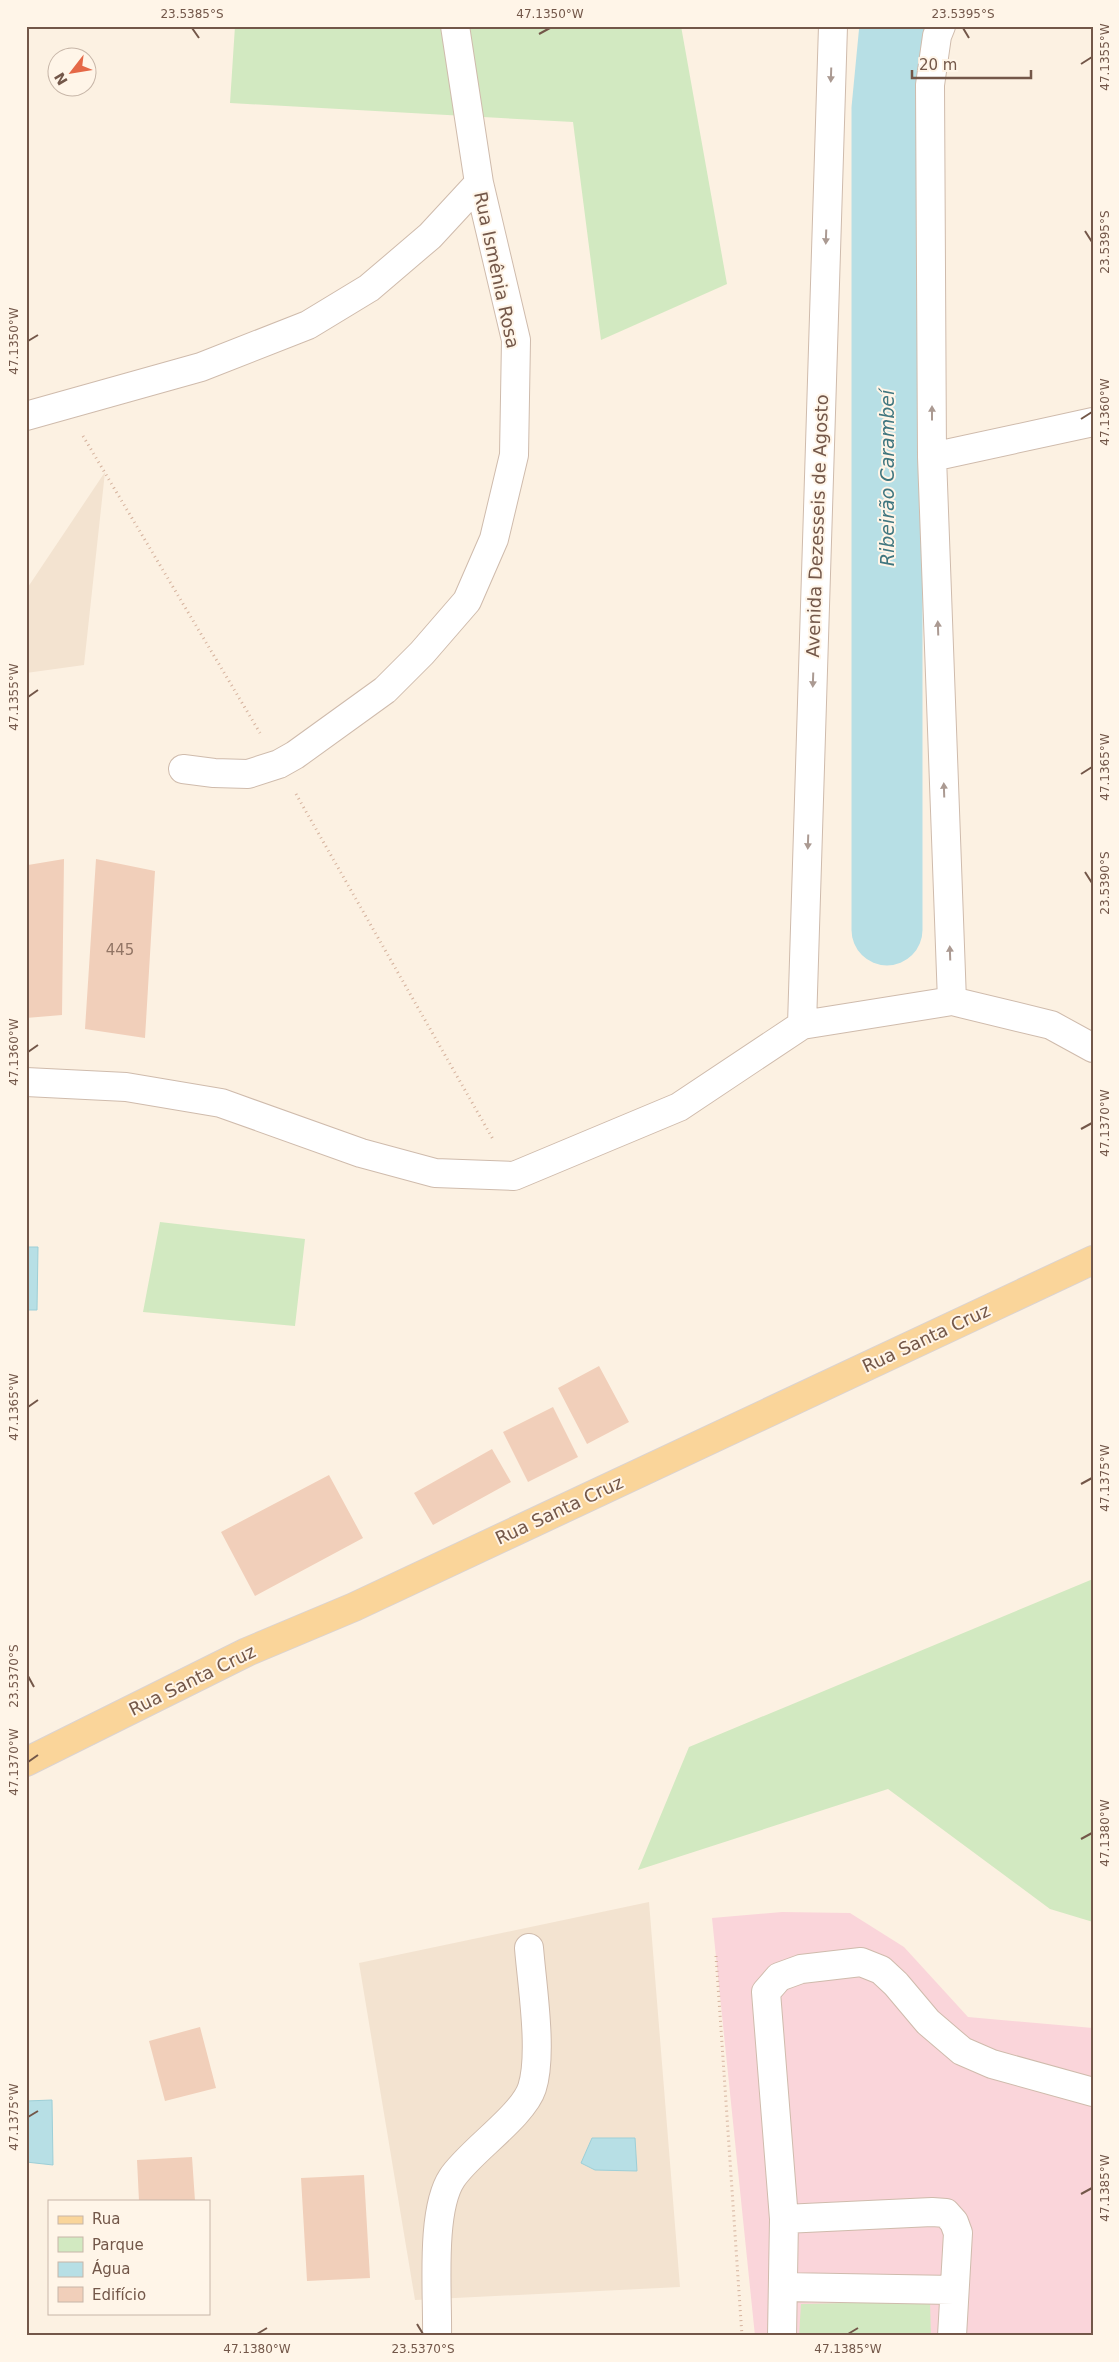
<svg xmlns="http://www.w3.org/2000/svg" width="1119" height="2362" font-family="'DejaVu Sans',sans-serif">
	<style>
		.residential { fill: #f3e3d0 }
		.medical { fill: #fad5da }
		.green { fill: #d2e9c1 }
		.water { fill: #b7dfe5; stroke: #9dcfd7 }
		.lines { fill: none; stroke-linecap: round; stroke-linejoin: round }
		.river { stroke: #b7dfe5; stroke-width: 71 }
		.building { fill: #f1cfba }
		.minor-casing { stroke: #cfbbac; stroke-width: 30 }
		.major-casing { stroke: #dbd3d0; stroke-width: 30 }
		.path { stroke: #d5b29d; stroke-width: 3; stroke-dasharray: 1 4; stroke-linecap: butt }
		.minor { stroke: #fff; stroke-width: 28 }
		.major { stroke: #fad59a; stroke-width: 28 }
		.oneway { fill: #ab9a92 }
		.ticks { fill: none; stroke: #735749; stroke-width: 2 }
		.labels { text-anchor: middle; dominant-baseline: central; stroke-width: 4; stroke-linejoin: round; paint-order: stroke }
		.number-label { font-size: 15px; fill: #927565 }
		.street-label { font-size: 18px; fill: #735749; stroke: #fff5e8 }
		.water-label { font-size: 19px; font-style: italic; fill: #40767f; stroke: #fff5e8 }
		.neatline { fill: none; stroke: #735749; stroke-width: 2 }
		.ticks-label { font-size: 12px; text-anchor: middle; fill: #735749 }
	</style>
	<rect width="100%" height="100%" fill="#fcf1e2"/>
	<!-- residential -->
	<path class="residential" d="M105 472 84 665 26 673V590Z
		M649 1902 680 2287 415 2300 359 1963Z"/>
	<!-- medical -->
	<path class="medical" d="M782 1912 850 1913 904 1947 968 2017 1093 2028V2336H755L712 1918Z"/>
	<!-- green -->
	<path class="green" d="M235 26H681L727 284 601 340 573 122 230 103Z
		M160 1222 305 1239 295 1326 143 1312Z
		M1093 1579V1922L1050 1909 888 1789 638 1870 689 1747Z
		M930 2301 931 2336H799L801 2304Z"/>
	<!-- water -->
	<path class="water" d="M26 1247H38L37 1310H26Z
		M52 2100 53 2165 26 2162V2101Z
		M592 2138H635L637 2171 595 2170 581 2163Z"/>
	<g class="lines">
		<!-- river -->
		<path class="river" d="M887 930V109L895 26"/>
	</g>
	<!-- building -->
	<path class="building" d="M64 859 62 1015 26 1018 28 865Z
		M96 859 155 871 145 1038 85 1029Z
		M599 1366 629 1422 587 1444 558 1388Z
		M553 1407 578 1457 528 1482 503 1432Z
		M492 1449 511 1482 433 1525 414 1493Z
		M329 1475 363 1538 255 1596 221 1532Z
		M200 2027 216 2088 165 2101 149 2041Z
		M192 2157 195 2201H139L137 2160Z
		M364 2175 370 2278 307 2281 301 2178Z"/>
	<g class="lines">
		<!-- minor casing -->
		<g class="minor-casing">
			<path id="minor" d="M941 26 937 36 930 85 932 457 952 1001
				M26 416 201 367 308 325 369 288 430 236 479 183
				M932 457 1093 422
				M183 769 214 773 248 774 279 764 295 755 385 690 422 653 467 601 494 539 514 455 516 340 479 183 455 26
				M802 1025 833 26
				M26 1082 126 1087 221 1103 361 1153 435 1173 514 1176 679 1107 802 1025 952 1001 1051 1025 1093 1048
				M784 2219 766 1992 779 1977 801 1969 861 1962 881 1970 896 1984 928 2022 962 2051 992 2064 1093 2092
				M783 2287 954 2290
				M437 2336C438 2295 430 2211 452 2178 469 2152 523 2116 532 2088 543 2054 532 1985 529 1948
				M782 2336 784 2219 932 2212 946 2213 954 2222 958 2233 952 2336"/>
		</g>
		<!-- major casing -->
		<g class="major-casing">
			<path id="major" d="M26 1762 247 1652 354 1607 1093 1260"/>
		</g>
		<!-- path -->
		<path class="path" d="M83 436 260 733
			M296 794 494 1141
			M716 1956 742 2336"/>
		<!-- minor -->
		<use href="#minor" class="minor"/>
		<!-- major -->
		<use href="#major" class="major"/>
	</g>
	<!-- one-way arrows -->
	<defs><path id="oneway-solid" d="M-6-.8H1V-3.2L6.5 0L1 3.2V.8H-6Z" transform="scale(1.25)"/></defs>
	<g class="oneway">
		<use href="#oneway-solid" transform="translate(831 75) rotate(92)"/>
		<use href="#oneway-solid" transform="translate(826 237) rotate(92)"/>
		<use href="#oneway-solid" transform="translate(932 413) rotate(-90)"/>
		<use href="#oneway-solid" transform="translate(938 628) rotate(-92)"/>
		<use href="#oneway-solid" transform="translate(813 680) rotate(92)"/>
		<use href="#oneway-solid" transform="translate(944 790) rotate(-92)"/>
		<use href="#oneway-solid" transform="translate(808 842) rotate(92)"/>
		<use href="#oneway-solid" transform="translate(950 953) rotate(-92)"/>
	</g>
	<!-- ticks -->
	<path class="ticks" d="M192 28 199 38M963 28 969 38M539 34 550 28M1081 64 1092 57M1085 231 1092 242M28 341 38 335M1081 419 1092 412M28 697 38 690M1081 774 1092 767M1085 872 1092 883M28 1052 38 1045M1081 1129 1092 1123M28 1407 38 1400M1081 1484 1092 1478M28 1676 34 1687M28 1762 38 1755M1081 1839 1092 1833M28 2117 38 2111M1081 2194 1092 2188M417 2324 423 2334M257 2334 267 2328M848 2334 858 2328"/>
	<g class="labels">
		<!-- number labels -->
		<g class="number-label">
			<text x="120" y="950">445</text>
		</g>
		<!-- street labels -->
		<g class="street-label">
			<text transform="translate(497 270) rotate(78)">Rua Ismênia Rosa</text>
			<text transform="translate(817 526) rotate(-88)">Avenida Dezesseis de Agosto</text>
			<text transform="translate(926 1338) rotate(-25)">Rua Santa Cruz</text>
			<text transform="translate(559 1510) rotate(-25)">Rua Santa Cruz</text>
			<text transform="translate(192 1680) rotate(-26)">Rua Santa Cruz</text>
		</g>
		<!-- water labels -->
		<g class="water-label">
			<text transform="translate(887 478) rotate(-90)">Ribeirão Carambeí</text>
		</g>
	</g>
	<!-- border -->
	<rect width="1119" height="2362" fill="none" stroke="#fff5e8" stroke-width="55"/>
	<!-- legend -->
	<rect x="48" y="2200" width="162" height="115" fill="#fff5e8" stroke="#c7b6a8"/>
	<rect x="58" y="2216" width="25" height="8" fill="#fad59a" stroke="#c7b6a8"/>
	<text x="92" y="2224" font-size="15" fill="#735749">Rua</text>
	<rect x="58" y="2237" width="25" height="15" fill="#d2e9c1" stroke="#c7b6a8"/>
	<text x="92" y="2250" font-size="15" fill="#735749">Parque</text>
	<rect x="58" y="2262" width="25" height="15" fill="#b7dfe5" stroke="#c7b6a8"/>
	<text x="92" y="2274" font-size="15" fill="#735749">Água</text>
	<rect x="58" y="2287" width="25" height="15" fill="#f1cfba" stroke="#c7b6a8"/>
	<text x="92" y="2300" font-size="15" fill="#735749">Edifício</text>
	<!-- north arrow -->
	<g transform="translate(72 72) rotate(239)"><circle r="24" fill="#fff5e8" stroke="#c7b6a8"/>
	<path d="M0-4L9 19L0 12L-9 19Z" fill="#e56847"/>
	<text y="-8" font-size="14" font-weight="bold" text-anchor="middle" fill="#735749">N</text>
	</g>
	<!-- scale -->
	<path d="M912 70v8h119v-8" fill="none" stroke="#735749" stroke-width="2.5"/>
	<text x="919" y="70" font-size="15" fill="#735749" stroke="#fff5e8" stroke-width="4" paint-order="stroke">20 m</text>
	<rect x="28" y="28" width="1064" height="2306" class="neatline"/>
	<g class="ticks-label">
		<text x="192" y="18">23.5385°S</text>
		<text x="550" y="18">47.1350°W</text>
		<text x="963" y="18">23.5395°S</text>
		<text transform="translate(1105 57) rotate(-90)" y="4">47.1355°W</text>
		<text transform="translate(1105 242) rotate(-90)" y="4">23.5395°S</text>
		<text transform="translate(14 341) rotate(-90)" y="4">47.1350°W</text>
		<text transform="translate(1105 412) rotate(-90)" y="4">47.1360°W</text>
		<text transform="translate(14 697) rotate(-90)" y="4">47.1355°W</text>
		<text transform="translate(1105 767) rotate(-90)" y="4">47.1365°W</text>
		<text transform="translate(1105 883) rotate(-90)" y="4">23.5390°S</text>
		<text transform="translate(14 1052) rotate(-90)" y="4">47.1360°W</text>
		<text transform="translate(1105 1123) rotate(-90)" y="4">47.1370°W</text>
		<text transform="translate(14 1407) rotate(-90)" y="4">47.1365°W</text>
		<text transform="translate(1105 1478) rotate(-90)" y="4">47.1375°W</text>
		<text transform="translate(14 1676) rotate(-90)" y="4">23.5370°S</text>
		<text transform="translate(14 1762) rotate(-90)" y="4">47.1370°W</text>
		<text transform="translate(1105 1833) rotate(-90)" y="4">47.1380°W</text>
		<text transform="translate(14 2117) rotate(-90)" y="4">47.1375°W</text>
		<text transform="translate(1105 2188) rotate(-90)" y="4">47.1385°W</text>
		<text x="257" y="2353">47.1380°W</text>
		<text x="423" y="2353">23.5370°S</text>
		<text x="848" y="2353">47.1385°W</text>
	</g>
</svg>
